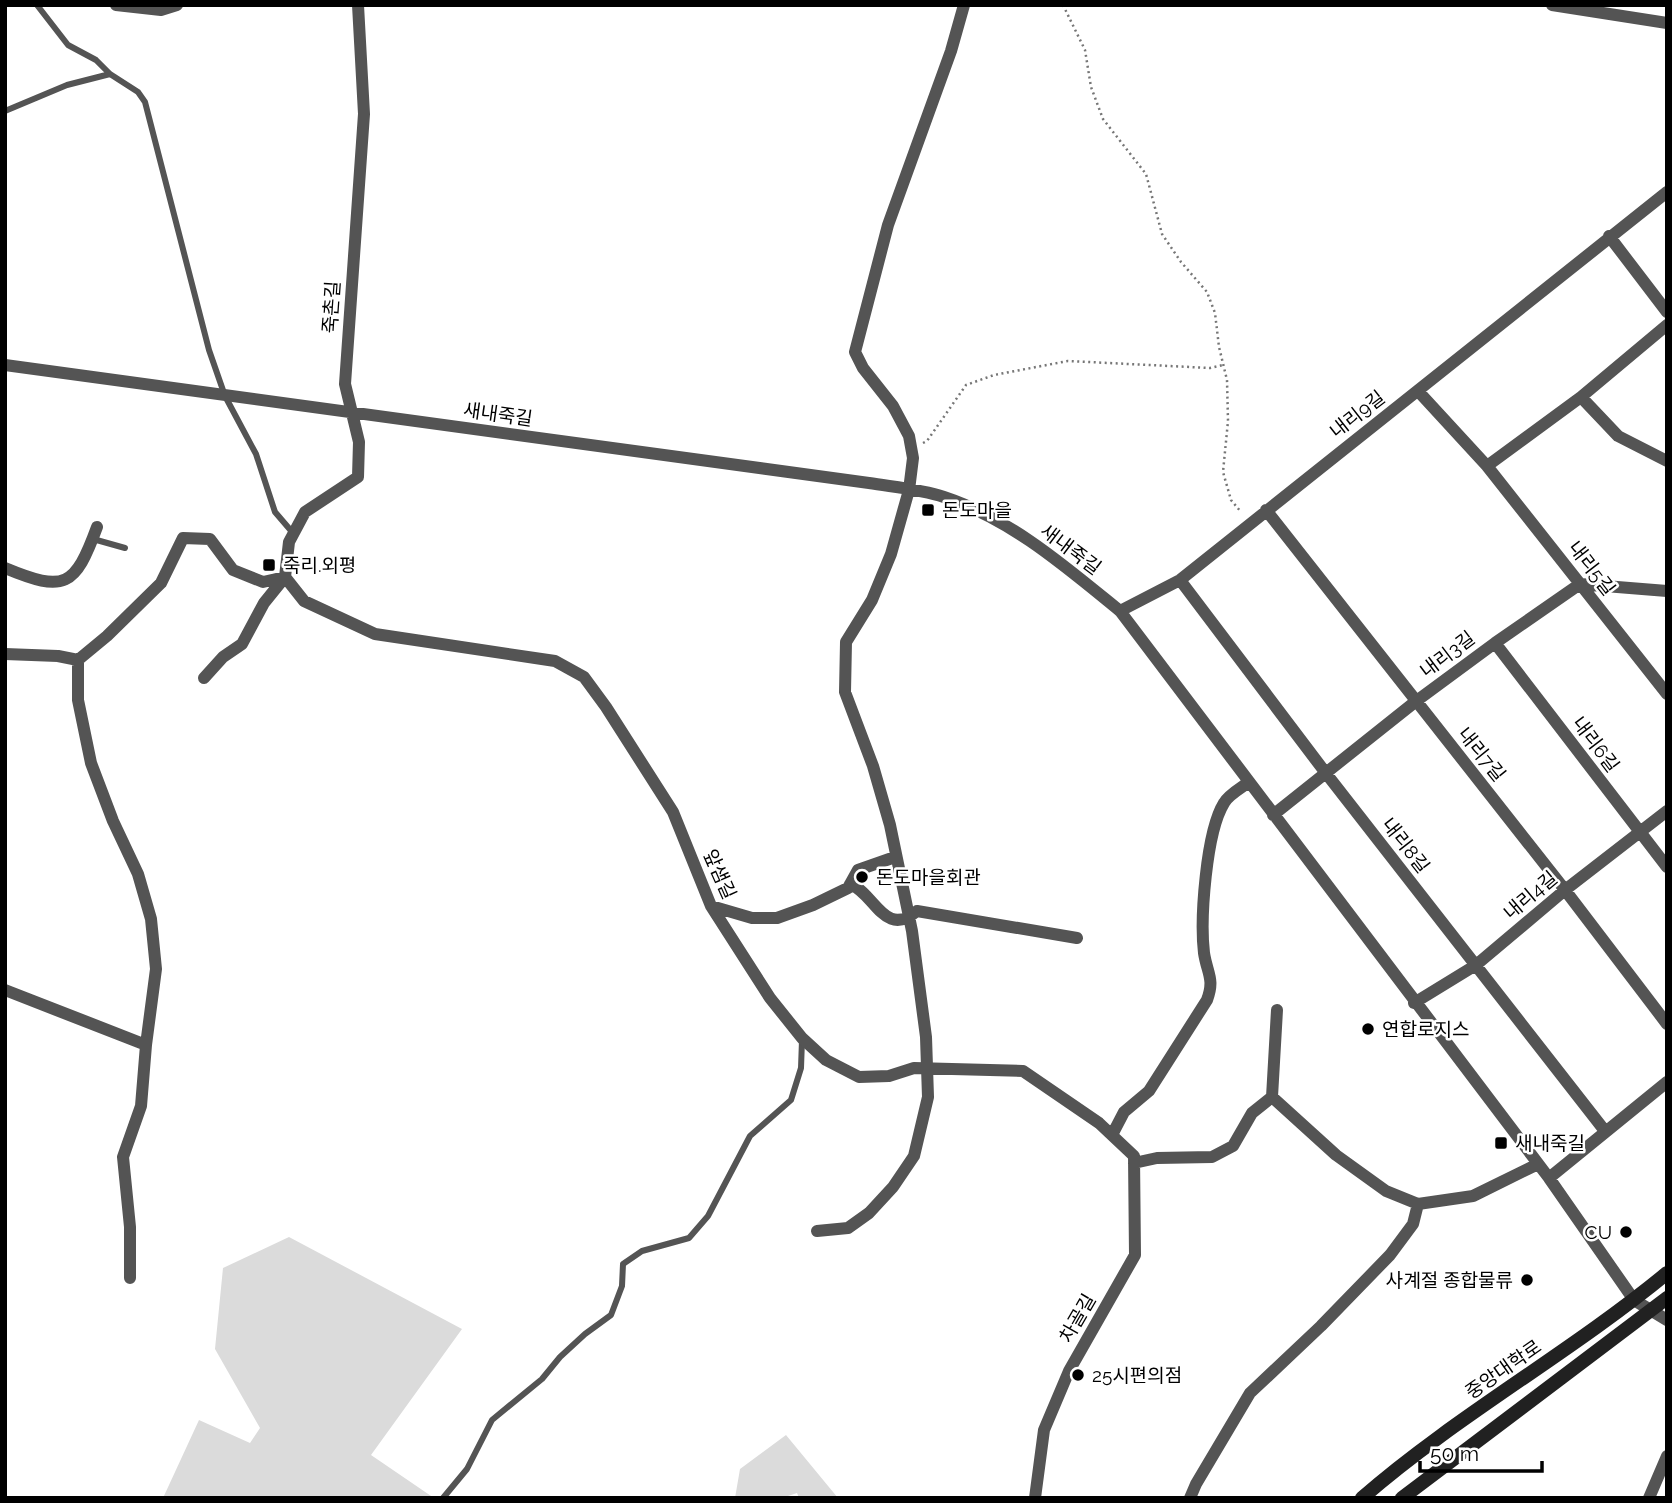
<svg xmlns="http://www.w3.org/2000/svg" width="1672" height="1503" font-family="Raleway,'Noto Sans KR',sans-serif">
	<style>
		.green { fill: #dbdbdb }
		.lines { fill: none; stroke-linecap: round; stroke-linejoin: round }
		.path { stroke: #767676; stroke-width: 2.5; stroke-dasharray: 2 3.5; stroke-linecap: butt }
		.lane { stroke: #545454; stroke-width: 6 }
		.street { stroke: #545454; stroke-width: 12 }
		.secondary { stroke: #212121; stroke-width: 14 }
		.poi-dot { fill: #000; stroke: #fff; stroke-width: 2.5 }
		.labels { text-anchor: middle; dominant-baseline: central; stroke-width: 5; stroke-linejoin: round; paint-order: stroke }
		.street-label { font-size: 19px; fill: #000; stroke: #fff }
		.poi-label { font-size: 19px; fill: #000; stroke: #fff; text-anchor: start }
	</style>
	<rect width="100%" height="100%" fill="#fff"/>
	<!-- green -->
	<path class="green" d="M289 1237 462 1329 371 1455 434 1498H163L199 1420 250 1443 260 1428 215 1349 223 1268Z
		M786 1435 838 1498H799L797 1493 782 1498H735L740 1469Z"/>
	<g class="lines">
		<!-- path -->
		<path class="path" d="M1063 5 1085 50 1091 87 1103 119 1146 174 1162 234 1181 262 1207 292 1215 313 1219 347 1227 380 1228 421 1223 472 1231 500 1241 512
			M923 443 927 441 966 385 994 375 1068 361 1210 368 1223 365"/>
		<!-- lane -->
		<path class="lane" d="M37 5 68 45 96 60 110 74 138 92 145 102 209 350 225 396 256 454 275 512 293 533
			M5 111 67 85 110 74
			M93 539 125 548
			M443 1498 467 1469 492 1420 542 1379 560 1357 585 1334 611 1315 622 1286 623 1264 642 1251 689 1238 708 1216 750 1136 791 1100 801 1068 802 1040"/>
		<!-- street -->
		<path class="street" d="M116 5 161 10 177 5
			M358 5 364 114 345 384 359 442 358 477 305 512 289 542 285 577 304 601 375 634 555 661 584 677 606 707 673 812 711 906 770 998 802 1038 826 1060 859 1077 889 1076 914 1068 1023 1071 1099 1123 1134 1156 1135 1255 1069 1371 1044 1430 1035 1498
			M1552 5 1667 23
			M1609 236 1667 312
			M5 365 869 483C893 487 920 489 944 497 1011 519 1066 567 1120 611L1549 1178 1634 1300 1667 1320
			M1418 391 1487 466 1667 694
			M1581 397 1667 325
			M1487 466 1581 397 1618 436 1667 461
			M1266 510 1565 890 1667 1024
			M5 568C65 593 75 587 97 527
			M1180 580 1325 772 1605 1131
			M1120 611 1180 580 1667 192
			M1495 643 1667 867
			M5 654 58 656 78 660 107 636 161 583 183 538 210 539 233 570 263 582 285 577 264 603 242 644 223 657 204 678
			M78 660V700L91 763 113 821 138 874 151 919 156 969 146 1045 141 1106 123 1157 130 1227V1278
			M1273 815 1415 702 1495 643 1580 584 1667 591
			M850 884C875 893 884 939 917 911L1077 938
			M711 906 752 918H777L813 905 848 888 858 870 895 857
			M5 990 146 1045
			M1414 1003 1476 965 1565 890 1667 811
			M1277 1010 1272 1097 1336 1155 1386 1191 1418 1204 1473 1196 1538 1164
			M1112 1135 1124 1112 1149 1091 1207 1000C1215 979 1207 973 1204 953 1200 919 1206 832 1224 803 1228 795 1241 788 1249 782
			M1134 1163 1157 1158 1212 1157 1233 1146 1252 1113 1272 1097
			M1549 1178 1667 1082
			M817 1231 848 1228 869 1213 893 1187 914 1156 928 1097 926 1037 912 931 890 825 873 766 845 692 846 642 872 600 891 554 909 490 913 458 909 436 893 406 863 368 855 352 888 225 951 51 964 5
			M1190 1498 1196 1484 1250 1393 1321 1326 1390 1255 1413 1224 1418 1204
			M1649 1498 1667 1456"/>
		<!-- secondary -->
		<path class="secondary" d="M1362 1498C1456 1416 1570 1353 1667 1273
			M1402 1498 1667 1298"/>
	</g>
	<!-- markers -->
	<g class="poi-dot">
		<rect x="921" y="503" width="14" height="14" rx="3.5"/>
		<rect x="262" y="558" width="14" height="14" rx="3.5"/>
		<circle cx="862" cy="877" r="7"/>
		<circle cx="1368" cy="1029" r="7"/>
		<rect x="1494" y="1136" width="14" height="14" rx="3.5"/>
		<circle cx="1626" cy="1232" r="7"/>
		<circle cx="1527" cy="1280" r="7"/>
		<circle cx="1078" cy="1375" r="7"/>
	</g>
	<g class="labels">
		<!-- street labels -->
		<g class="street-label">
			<text transform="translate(331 307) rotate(-86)">죽촌길</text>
			<text transform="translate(498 414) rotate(8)">새내죽길</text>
			<text transform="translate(1357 414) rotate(-38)">내리9길</text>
			<text transform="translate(1071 549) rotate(37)">새내죽길</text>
			<text transform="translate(1592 568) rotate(52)">내리5길</text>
			<text transform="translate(1447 654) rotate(-37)">내리3길</text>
			<text transform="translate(1596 744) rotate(53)">내리6길</text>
			<text transform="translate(1482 754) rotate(51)">내리7길</text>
			<text transform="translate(1406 845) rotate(52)">내리8길</text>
			<text transform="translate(720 874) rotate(66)">앞샘길</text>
			<text transform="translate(1530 895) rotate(-40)">내리4길</text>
			<text transform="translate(1077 1318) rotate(-60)">차골길</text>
			<text transform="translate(1503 1369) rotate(-35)">중앙대학로</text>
		</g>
		<!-- poi labels -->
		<g class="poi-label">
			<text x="942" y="510">돈도마을</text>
			<text x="283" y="565">죽리.외평</text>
			<text x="876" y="877">돈도마을회관</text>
			<text x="1382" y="1029">연합로지스</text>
			<text x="1515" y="1143">새내죽길</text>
			<text x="1612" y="1232" text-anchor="end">CU</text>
			<text x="1513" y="1280" text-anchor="end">사계절 종합물류</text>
			<text x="1092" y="1375">25시편의점</text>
		</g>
	</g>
	<!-- border -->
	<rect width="1672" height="1503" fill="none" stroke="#000000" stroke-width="14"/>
	<!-- scale -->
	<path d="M1420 1461v10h122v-10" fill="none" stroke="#000000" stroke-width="3.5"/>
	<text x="1430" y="1461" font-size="21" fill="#000000" stroke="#ffffff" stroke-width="5" paint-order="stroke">50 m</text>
</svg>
